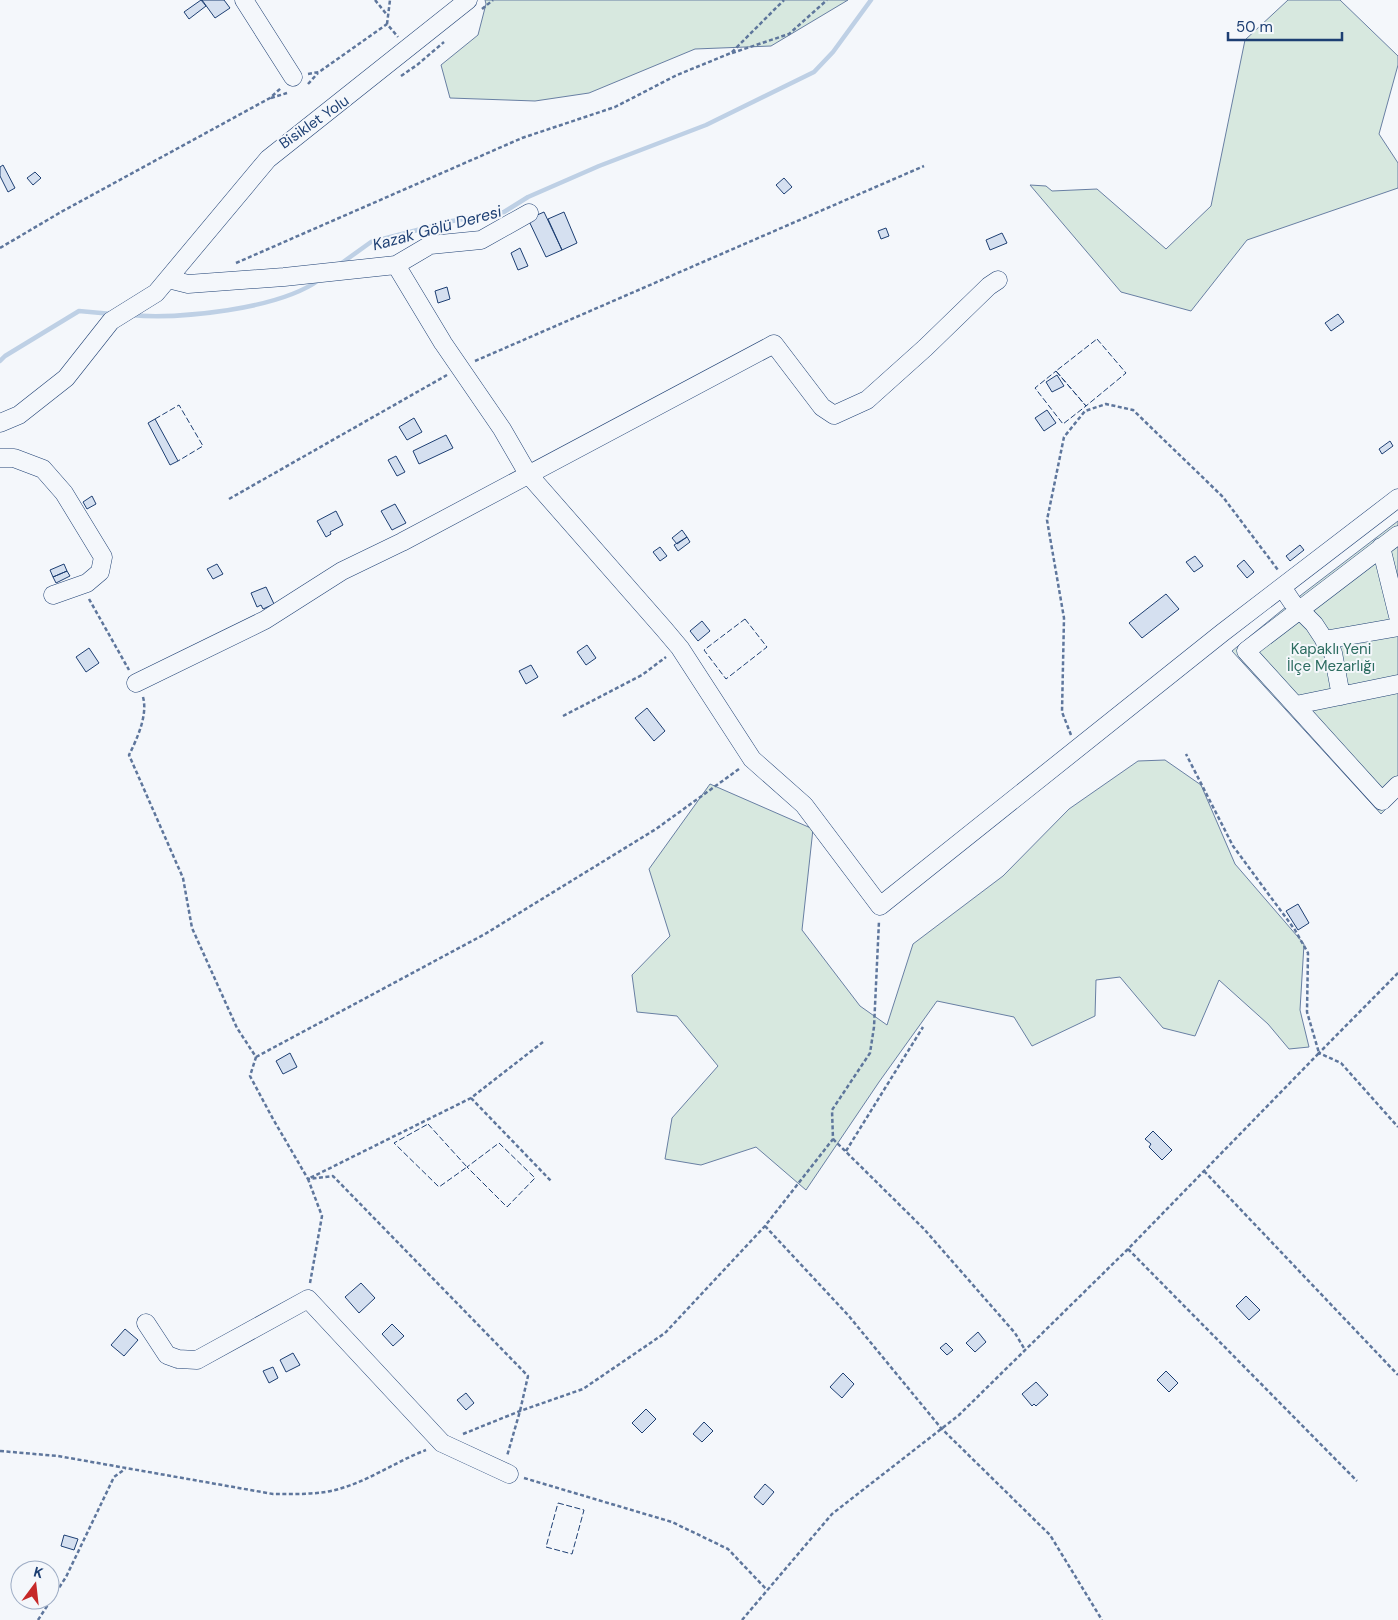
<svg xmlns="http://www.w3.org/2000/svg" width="1398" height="1620" font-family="'DM Sans',sans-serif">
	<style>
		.green { fill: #d7e8df; stroke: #687fa3 }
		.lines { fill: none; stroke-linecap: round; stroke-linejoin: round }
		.stream { stroke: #bed0e5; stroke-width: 4.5 }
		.building { fill: #d5e0f0; stroke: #1d3f73 }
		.minor-casing { stroke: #1d3f73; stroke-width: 19 }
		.path { stroke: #5e769c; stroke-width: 2.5; stroke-dasharray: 4 2.5; stroke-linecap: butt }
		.minor { stroke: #f4f7fb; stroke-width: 18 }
		.fence { stroke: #1d3f73; stroke-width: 1; stroke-dasharray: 6 2.5; stroke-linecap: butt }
		.labels { text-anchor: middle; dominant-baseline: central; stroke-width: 4; stroke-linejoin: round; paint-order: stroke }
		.street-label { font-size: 15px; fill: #1d3f73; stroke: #f4f7fb }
		.park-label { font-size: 15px; fill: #2c6c60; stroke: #f4f7fb }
		.water-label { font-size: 16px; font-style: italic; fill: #1d3f73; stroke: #f4f7fb }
	</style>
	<rect width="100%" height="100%" fill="#f4f7fb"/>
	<!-- green -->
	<path class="green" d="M485 0H848L771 46 695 49 589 93 535 101 450 98 441 65 478 35 486 4Z
		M1288 0H1340L1398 56V65L1379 134 1398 163V188L1247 240 1191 311 1121 292 1030 185 1046 186 1052 191 1097 189 1166 249 1211 206 1245 40Z
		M1398 521V797L1381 814 1232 651 1292 602Z
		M1165 760 1201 785 1235 864 1304 944 1300 1010 1309 1047 1289 1049 1268 1024 1219 980 1195 1036 1163 1028 1120 977 1096 980 1095 1016 1032 1046 1014 1017 937 1001 879 1082 806 1190 756 1147 701 1165 665 1159 672 1118 718 1066 677 1016 637 1012 632 975 670 936 649 869 710 784 813 829 802 930 860 1006 887 1025 913 944 1003 876 1069 809 1138 761Z"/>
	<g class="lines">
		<!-- stream -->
		<path class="stream" d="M339 265 371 242 452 221 504 212 528 197 599 166 706 125 814 72 833 52 871 0
			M130 315C178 320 279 309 319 280
			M0 361 5 356 79 311 112 314"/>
	</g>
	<!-- building -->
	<path class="building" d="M201 0 206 6 189 19 184 12Z
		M202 0H224L230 8 215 18Z
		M3 165 15 188 8 192 0 176V167Z
		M35 172 41 178 33 185 27 178Z
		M784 178 792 187 784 194 776 185Z
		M544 212 562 250 546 257 528 219Z
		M564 212 577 243 562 250 548 219Z
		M886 228 889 236 881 239 878 231Z
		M1002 233 1007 243 990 250 986 240Z
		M520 248 528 266 518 270 511 253Z
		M447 287 450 299 438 303 435 291Z
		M1338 314 1344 322 1331 331 1325 323Z
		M1057 375 1064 386 1052 392 1046 382Z
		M1047 410 1056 423 1044 431 1035 418Z
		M414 418 422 432 407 440 399 427Z
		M155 419 178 461 170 465 148 423Z
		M446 435 453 448 419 464 413 451Z
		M1390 441 1393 446 1382 454 1379 449Z
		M396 456 405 472 397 476 388 460Z
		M92 496 96 504 87 509 83 502Z
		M395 504 406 523 392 530 381 511Z
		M336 511 343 525 330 532 331 534 326 537 317 521Z
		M682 530 687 537 677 544 672 538Z
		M687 537 690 542 678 551 674 545Z
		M1300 545 1304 550 1290 561 1286 556Z
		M660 547 667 556 660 561 653 552Z
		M1195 556 1203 566 1194 572 1186 562Z
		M1244 560 1254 572 1247 578 1237 566Z
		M64 564 67 571 53 577 50 570Z
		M217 564 223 574 213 579 207 569Z
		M67 571 70 576 56 583 53 577Z
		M266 587 274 604 263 609 261 605 257 607 251 593Z
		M1166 594 1179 609 1142 638 1129 623Z
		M702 621 710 631 698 641 690 631Z
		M587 645 596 658 586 665 577 652Z
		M89 648 99 663 86 672 76 657Z
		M531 665 538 677 526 684 519 671Z
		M647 708 665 731 654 741 635 718Z
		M1298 904 1309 923 1298 930 1286 911Z
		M290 1053 297 1067 283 1074 276 1061Z
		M1153 1131 1172 1150 1162 1160 1149 1147 1151 1144 1145 1139Z
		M361 1283 375 1298 359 1313 345 1297Z
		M1246 1296 1260 1310 1249 1320 1236 1306Z
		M392 1324 404 1336 393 1346 382 1334Z
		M125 1329 138 1340 124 1356 111 1345Z
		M978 1332 986 1342 975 1352 966 1343Z
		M946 1343 953 1350 947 1355 940 1348Z
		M293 1353 300 1365 286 1372 280 1360Z
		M273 1367 278 1378 269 1383 263 1371Z
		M1166 1371 1178 1383 1169 1392 1157 1380Z
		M843 1373 854 1384 842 1398 830 1387Z
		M1036 1382 1048 1395 1036 1406 1034 1404 1032 1406 1022 1394Z
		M466 1393 474 1403 466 1410 457 1400Z
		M646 1409 656 1419 642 1433 632 1423Z
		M704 1422 713 1431 702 1442 693 1434Z
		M765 1484 774 1492 763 1505 754 1497Z
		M64 1535 78 1539 74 1550 61 1546Z"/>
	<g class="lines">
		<!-- minor casing -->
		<g class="minor-casing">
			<path id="minor" d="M244 0 293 77
				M396 265 443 343 502 429 528 474 664 629 680 648 752 759 804 805 880 906 1222 633 1398 498
				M168 279 188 284 284 277 396 265 430 245 481 240 529 213
				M0 423 19 415 66 378 111 321 156 293 268 159 468 0
				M0 458H14L43 469 64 493 103 557 100 572 87 583 53 595
				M1398 535 1246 651 1382 801 1398 785
				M1381 547 1398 616
				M1282 587 1292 602 1314 624 1333 653 1341 696
				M1324 640 1398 627
				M136 683 265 620 342 571 402 542 774 344 822 407 834 415 867 400 925 348 989 286 998 280
				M1296 705 1398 684
				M146 1323 167 1355 178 1359 197 1360 308 1299 442 1443 509 1474"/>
		</g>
		<!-- path -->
		<path class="path" d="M375 0 388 16
			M482 9 493 0
			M387 24 390 0
			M732 53 789 34 827 0
			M308 74 319 72 387 24 398 37
			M401 76 417 65 444 42
			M308 84 318 73
			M271 98 287 93
			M0 248 61 212 270 98 281 88
			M236 263 522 138 615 107 677 75 731 53 784 0
			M475 361 924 166
			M229 499 447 375
			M89 599 129 670
			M143 697C148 715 137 739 129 755L183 878 192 928 237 1028 256 1057 250 1076 273 1119 308 1179 333 1176 528 1376 520 1411 507 1456
			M563 716 642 675 666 657
			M1071 735 1062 712 1064 618 1047 520 1064 437 1085 411 1106 404 1133 410 1223 497 1278 570
			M1398 973 1319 1053 1341 1063 1398 1127
			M256 1057 485 934 656 829 739 769
			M471 1098 552 1182
			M833 1139 924 1229 1015 1333 1025 1350
			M846 1151 923 1027
			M1204 1171 1398 1375
			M765 1226 848 1315 941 1428 1050 1535 1102 1620
			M1128 1249 1357 1481
			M310 1283 322 1216 308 1179 471 1098 543 1042
			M463 1434 520 1411 583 1389 665 1333 765 1226 833 1139 832 1110 870 1053 874 1027 879 921
			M0 1451 58 1456 273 1494C296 1494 321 1495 342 1488 372 1479 397 1461 426 1450
			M524 1478 672 1522 728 1549 767 1590
			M38 1620 66 1577 114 1477 125 1469
			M742 1620 832 1514 959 1415 1128 1249 1319 1053 1307 1012 1308 953 1295 930 1233 846 1186 754"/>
		<!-- minor -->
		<use href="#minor" class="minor"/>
		<!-- fence -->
		<path class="fence" d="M1097 339 1126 373 1086 406 1056 371Z
			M1056 371 1086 406 1063 424 1035 388Z
			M155 419 179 405 203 446 178 461
			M745 619 767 647 726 679 704 650Z
			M428 1124 467 1167 439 1187 394 1143Z
			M499 1143 535 1178 507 1207 467 1167Z
			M558 1503 584 1510 572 1554 546 1547Z"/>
	</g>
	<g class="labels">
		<!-- street labels -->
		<g class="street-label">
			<text transform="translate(314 122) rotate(-35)">Bisiklet Yolu</text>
		</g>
		<!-- park labels -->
		<g class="park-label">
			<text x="1331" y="649">Kapaklı Yeni<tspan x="1331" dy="17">İlçe Mezarlığı</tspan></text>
		</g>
		<!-- water labels -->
		<g class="water-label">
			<text transform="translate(437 228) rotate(-15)">Kazak Gölü Deresi</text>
		</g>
	</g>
	<!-- north arrow -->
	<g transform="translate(35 1585) rotate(15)"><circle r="24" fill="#f4f7fb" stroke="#9eadc5"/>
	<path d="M0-4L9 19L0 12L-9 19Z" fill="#c62828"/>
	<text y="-8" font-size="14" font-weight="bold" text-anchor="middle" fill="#1d3f73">K</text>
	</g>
	<!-- scale -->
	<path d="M1228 32v8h114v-8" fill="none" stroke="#1d3f73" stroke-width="2.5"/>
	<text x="1236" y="32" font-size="15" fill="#1d3f73" stroke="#f4f7fb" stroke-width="4" paint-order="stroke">50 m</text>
</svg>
